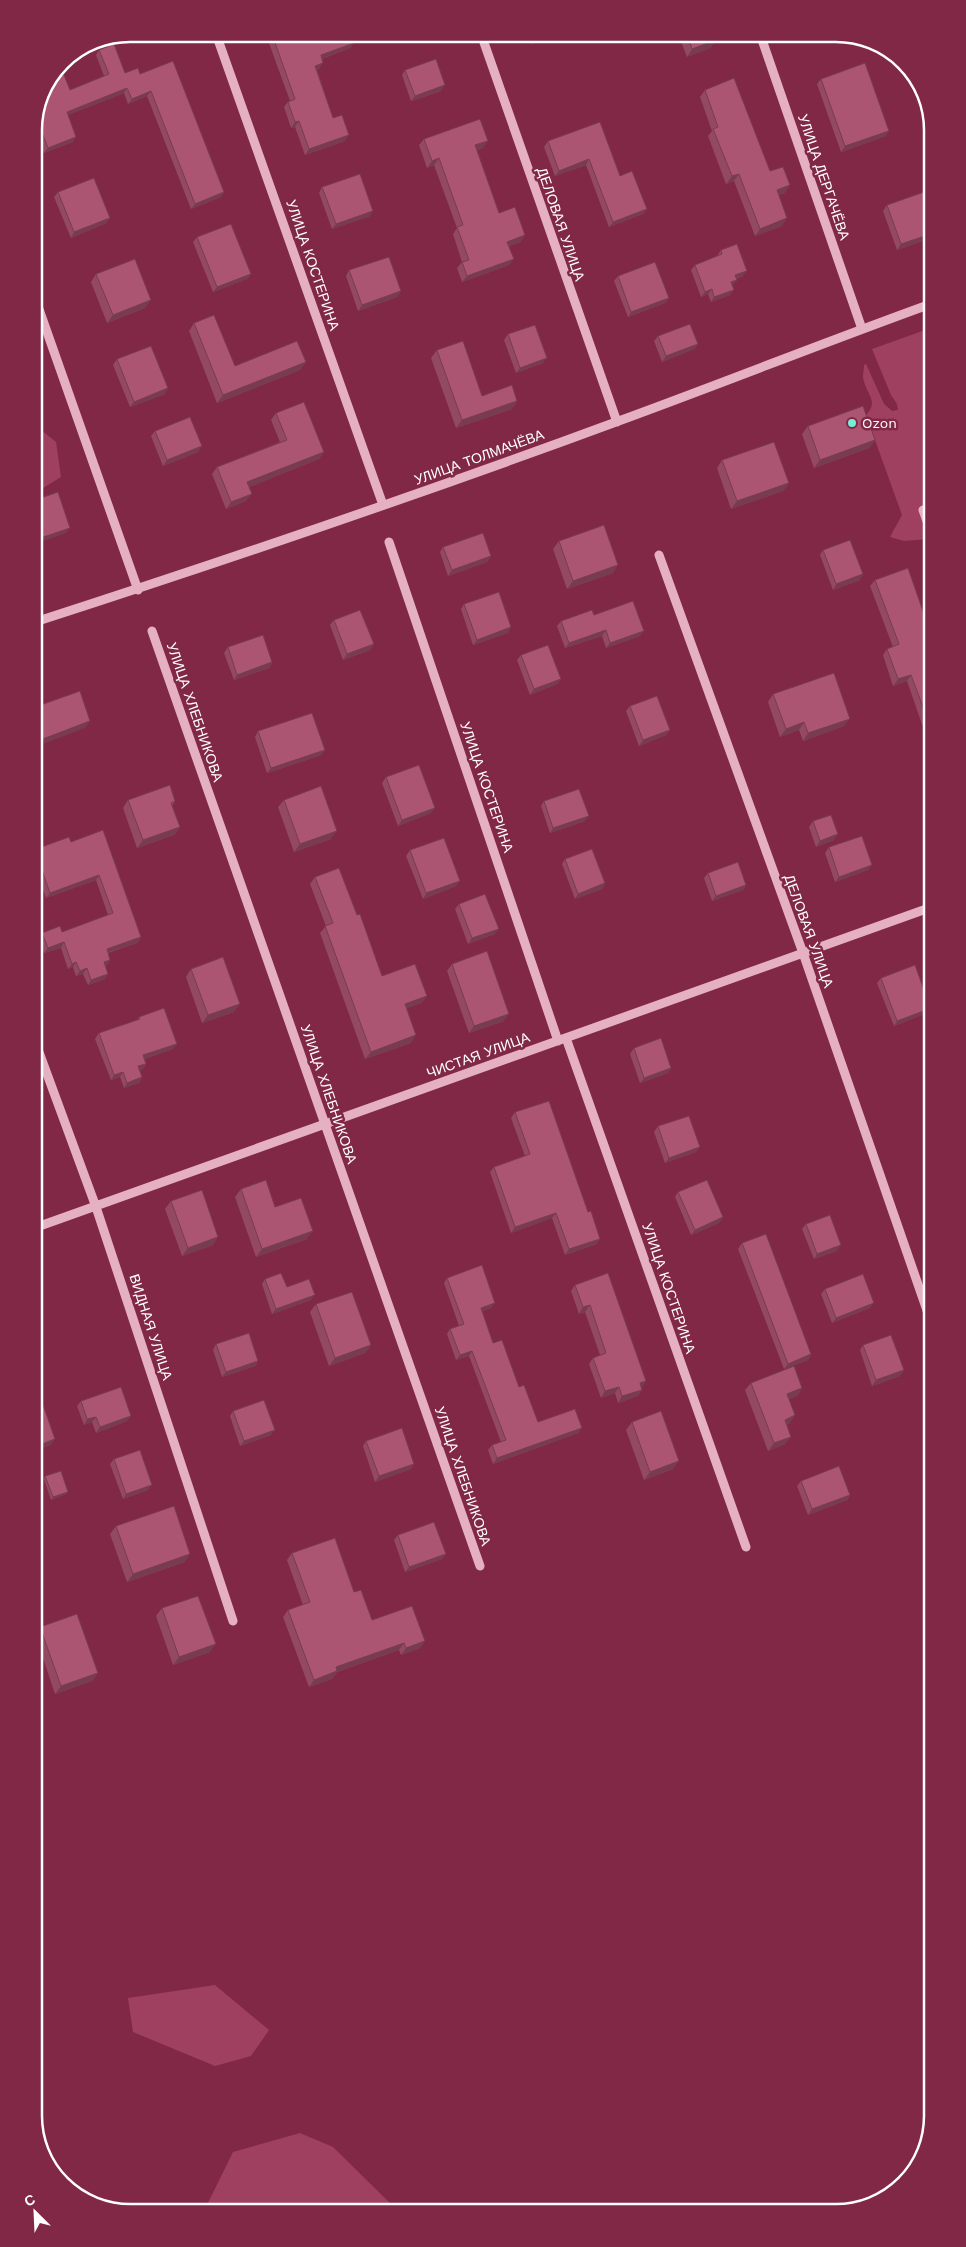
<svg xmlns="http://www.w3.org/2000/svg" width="966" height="2247" font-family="'Work Sans',sans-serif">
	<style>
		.green { fill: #9f4061 }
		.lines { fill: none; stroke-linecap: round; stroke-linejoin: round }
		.minor { stroke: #e6b0c3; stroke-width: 9 }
		.wall { fill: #934962 }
		.shaded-wall { fill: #783c50 }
		.building { fill: #ab5572; stroke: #783c50 }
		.poi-dot { fill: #76edd7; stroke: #812846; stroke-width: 2 }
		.labels { text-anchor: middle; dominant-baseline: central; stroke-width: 5; stroke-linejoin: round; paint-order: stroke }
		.street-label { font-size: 14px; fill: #fff; stroke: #812846 }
		.poi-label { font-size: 14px; fill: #fff; stroke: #812846; text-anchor: start }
		.rim { fill: none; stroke: #fff; stroke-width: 2.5 }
	</style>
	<rect width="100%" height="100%" fill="#812846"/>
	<!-- green -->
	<path class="green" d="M928 329V505L921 508 928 539 904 541 890 537 902 515 866 415C880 401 865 393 863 377 863 373 864 369 864 365L866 364 884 404 892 411 898 410 897 404 891 395 872 349Z
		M35 425 56 442 61 477 35 493Z
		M215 1985 269 2030 251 2056 215 2066 133 2032 128 1998Z
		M300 2133 333 2147 398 2211 203 2213 233 2152Z"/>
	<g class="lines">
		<!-- minor -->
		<path class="minor" d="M216 34 383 505
			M481 34 617 422
			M760 34 862 329
			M34 295 138 590
			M923 510 928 524
			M389 542 558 1041
			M659 555 803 953 930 1319
			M35 622C230 559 424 493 616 422 720 384 823 343 928 305
			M152 631 480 1566
			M566 1038 746 1547
			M36 1044 96 1207 233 1621
			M37 1227 929 908"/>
	</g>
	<!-- wall -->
	<path class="wall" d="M248 34H375L354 41V43L350 48 322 59 319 69 317 70 333 118 345 141 305 155 295 127 291 128 284 107 288 102 290 101 266 35 250 40Z
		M528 34H560L532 44Z
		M678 34H720L714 36 716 40 710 48 687 57Z
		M99 50 125 73 140 74 224 192 221 197 191 209 147 96 128 104 124 93 68 115 73 142 44 153 34 128V125L41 93 70 90 104 76 96 55Z
		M405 70 441 91 411 101 402 75Z
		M821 79 886 136 841 152 817 84Z
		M705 90 770 171 785 193 778 195 782 226 755 236 734 181 726 184 708 136 712 131 700 97Z
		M600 122 620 176 647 209 643 214 609 227 586 165 555 176 544 147 548 141Z
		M424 139 483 148 477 150 499 213 521 242 509 246V265L462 282 457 268 462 262 453 234 457 228 434 165 427 168 419 145Z
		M322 187 370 216 332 229 319 193Z
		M58 192 110 218 106 223 71 238 54 197Z
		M887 205 928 239 897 250 883 211Z
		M197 237 251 274 247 279 213 292 193 242Z
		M721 250 743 276 736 279 737 280 732 285 730 295 711 302 708 294 701 297 691 270 695 265 717 256Z
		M349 270 401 291 397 297 358 311 346 276Z
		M96 274 145 308 107 323 91 282Z
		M618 276 669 298 665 303 628 317 614 281Z
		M194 323 235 366 306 362 300 370 217 403 189 331Z
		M508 334 543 363 516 373 504 340Z
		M658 336 698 344 694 349 662 362 654 341Z
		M437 350 482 396 517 401 512 409 456 428 431 358Z
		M117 359 165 394 130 407 113 365Z
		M276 413 324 452 319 459 249 487 246 501 226 509 212 474 217 467 280 442 271 420Z
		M808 426 875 440 869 448 814 468 802 434Z
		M155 431 202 446 198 452 163 466 151 436Z
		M722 460 789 483 783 491 731 509 717 468Z
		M559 541 613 573 567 589 553 549Z
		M443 547 491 556 487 562 448 576 440 552Z
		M823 550 860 580 833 590 820 555Z
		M875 580 925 617 928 616 929 733 927 728 924 730 907 681 893 686 883 655 887 649 893 647 870 586Z
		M464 604 508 633 473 645 461 609Z
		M594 615 640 636 606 648 602 636 565 648 557 626 561 621Z
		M334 620 374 644 370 650 343 660 330 625Z
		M228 647 272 662 269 668 234 680 224 653Z
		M521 655 561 679 557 684 530 695 517 660Z
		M773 694 844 726 803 741 799 730 780 737 768 702Z
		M630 706 670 730 666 735 639 746 626 711Z
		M258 731 325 750 321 755 267 773 255 737Z
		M386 777 431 813 398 826 382 783Z
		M128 800 175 801 172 806 180 827 174 835 137 848 123 808Z
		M284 800 331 839 294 852 278 807Z
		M544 801 585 821 550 833 541 806Z
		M813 821 834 840 816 847 809 827Z
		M103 830 141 937 137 943 108 953 110 960 107 965 106 966 105 979 88 985 83 974 76 976 73 967 68 969 61 948 44 953 38 938 42 933 62 932 108 915 96 880 46 898 36 869V849L71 842Z
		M829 847 868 870 835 882 825 853Z
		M410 850 456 886 423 899 406 856Z
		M565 859 605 883 602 889 575 899 562 864Z
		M708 873 746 885 743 890 712 901 704 878Z
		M315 877 357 915 382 976 427 996 421 1003 407 1008 411 1043 365 1059 320 933 326 926 310 884Z
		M459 904 495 934 468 944 455 909Z
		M452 964 504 1021 469 1033 447 971Z
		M191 969 234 1012 202 1023 186 977Z
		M881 978 927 1013 894 1026 877 983Z
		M139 1017 173 1049 145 1059 146 1064 143 1069 140 1070 142 1077 139 1083 124 1088 120 1077 111 1080 95 1039 99 1033 137 1020Z
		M634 1048 671 1068 668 1073 640 1083 630 1054Z
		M515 1112 588 1212 597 1244 565 1255 552 1218 511 1233 490 1172 494 1167 525 1156 511 1118Z
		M658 1126 696 1152 665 1163 654 1132Z
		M241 1189 275 1207 307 1239 256 1257 235 1197Z
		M678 1192 723 1217 719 1223 691 1235 675 1197Z
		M171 1201 213 1245 182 1256 165 1209Z
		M806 1224 837 1251 814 1259 802 1229Z
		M742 1243 811 1354 808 1360 784 1369 738 1249Z
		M608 1273 642 1390 638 1396 618 1403 615 1393 601 1398 589 1364 593 1358 600 1355 585 1312 579 1314 571 1291 575 1285Z
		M447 1278 491 1308 482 1311 493 1343 519 1387 538 1422 582 1428 578 1433 493 1464 488 1450 492 1445 501 1442 469 1356 456 1360 447 1334 450 1329 459 1326 444 1283Z
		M265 1279 287 1287 311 1300 272 1314 262 1284Z
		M825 1289 870 1308 832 1323 821 1294Z
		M316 1304 371 1345 365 1353 329 1366 310 1312Z
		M216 1344 258 1361 255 1366 222 1377 213 1350Z
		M863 1345 904 1370 900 1376 872 1386 860 1350Z
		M751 1383 802 1388 797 1396 789 1399 790 1423 786 1425 785 1444 768 1451 745 1390Z
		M81 1401 127 1421 96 1433 92 1422 84 1425 77 1406Z
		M233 1411 271 1435 240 1446 230 1416Z
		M632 1422 673 1469 644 1480 626 1430Z
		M366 1441 414 1464 411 1469 375 1482 363 1446Z
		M114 1459 148 1490 123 1499 110 1464Z
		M45 1476 66 1494 51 1500 44 1479Z
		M801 1481 850 1495 847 1500 808 1515 797 1486Z
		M116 1526 185 1562 127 1582 110 1534Z
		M398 1535 446 1554 442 1559 405 1572 394 1540Z
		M292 1553 354 1592 372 1620 425 1641 420 1648 401 1655 399 1650 337 1672 332 1679 309 1687 283 1617 288 1610 303 1605 287 1560Z
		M162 1608 210 1652 173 1665 156 1616Z
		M40 1627 98 1673 92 1681 55 1694 38 1643V1630Z"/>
	<!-- shaded-wall -->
	<path class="shaded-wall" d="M255 34H267L250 40Z
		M362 34H375L348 43 353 37Z
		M550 34H560L532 44 536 39Z
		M716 40 710 48 687 57 692 49Z
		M354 43 350 48 316 61 321 55Z
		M323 63 319 69 311 72 315 66Z
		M445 85 441 91 411 101 415 96Z
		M127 88 124 93 63 117 67 112Z
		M151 91 147 96 128 104 132 99Z
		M299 121 295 127 291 128 295 122Z
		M889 131 886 136 841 152 845 146Z
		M349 135 345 141 305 155 309 149Z
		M76 137 73 142 44 153 48 148Z
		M488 141 483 148 471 152 475 145Z
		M439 158 434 165 427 168 432 161Z
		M589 159 586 165 555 176 559 171Z
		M739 174 734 181 726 184 732 176Z
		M790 185 785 193 772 198 777 190Z
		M224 192 221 197 191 209 195 204Z
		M647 209 643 214 609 227 613 222Z
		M373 211 370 216 332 229 336 224Z
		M110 218 106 223 71 238 74 232Z
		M787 218 782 226 755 236 760 229Z
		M525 235 521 242 503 248 507 242Z
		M928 235V239L897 250 901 244Z
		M514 259 509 265 462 282 467 276Z
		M747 271 743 276 731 280 735 275Z
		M251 274 247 279 213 292 217 287Z
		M737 280 733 285 727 287 731 282Z
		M712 289 708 294 701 297 705 292Z
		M734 290 730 295 711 302 714 297Z
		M401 291 397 297 358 311 362 305Z
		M669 298 665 303 628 317 631 312Z
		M151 300 145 308 107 323 113 315Z
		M698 344 694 349 662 362 666 356Z
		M547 358 543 363 516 373 520 368Z
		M306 362 300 370 217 403 223 395Z
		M168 388 165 394 130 407 134 402Z
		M517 401 512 409 456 428 462 420Z
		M875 440 869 448 814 468 820 460Z
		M202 446 198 452 163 466 167 460Z
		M324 452 319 459 242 490 247 482Z
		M789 483 783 491 731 509 737 501Z
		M252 494 246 501 226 509 231 502Z
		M70 528 66 533 35 544V540Z
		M491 556 487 562 448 576 452 570Z
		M618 565 613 573 567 589 573 581Z
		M863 574 860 580 833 590 836 584Z
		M511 627 508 633 473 645 477 640Z
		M606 630 602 636 565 648 569 643Z
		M644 631 640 636 606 648 610 643Z
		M374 644 370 650 343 660 347 654Z
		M272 662 269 668 234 680 237 675Z
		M911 675 907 681 893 686 898 679Z
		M561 679 557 684 530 695 534 689Z
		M850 719 844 726 803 741 808 733Z
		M90 721 85 728 35 747V742Z
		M804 722 799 730 780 737 786 729Z
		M929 723V726L927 728 924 730Z
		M670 730 666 735 639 746 643 740Z
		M325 750 321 755 267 773 271 768Z
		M435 808 431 813 398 826 402 820Z
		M589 816 585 821 550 833 553 828Z
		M180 827 174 835 137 848 143 840Z
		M337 831 331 839 294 852 300 844Z
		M838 834 834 840 816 847 820 841Z
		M872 865 868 870 835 882 839 877Z
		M99 875 96 880 46 898 50 893Z
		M460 881 456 886 423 899 426 893Z
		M605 883 602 889 575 899 578 894Z
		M746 885 743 890 712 901 716 896Z
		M499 929 495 934 468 944 472 938Z
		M141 937 137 943 103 954 107 949Z
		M64 942 61 948 44 953 48 948Z
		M110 960 107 965 101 967 104 962Z
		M76 962 73 967 68 969 72 964Z
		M87 968 83 974 76 976 80 971Z
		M108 974 105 979 88 985 91 980Z
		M427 996 421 1003 400 1011 405 1004Z
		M240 1004 234 1012 202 1023 208 1015Z
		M929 1009V1010L927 1013 894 1026 897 1021Z
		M509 1014 504 1021 469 1033 474 1026Z
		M416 1035 411 1043 365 1059 371 1052Z
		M177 1044 173 1049 140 1061 143 1055Z
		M146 1064 143 1069 135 1072 138 1066Z
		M671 1068 668 1073 640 1083 644 1078Z
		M123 1072 120 1077 111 1080 114 1075Z
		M142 1077 139 1083 124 1088 127 1083Z
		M700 1147 696 1152 665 1163 669 1158Z
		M556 1213 552 1218 511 1233 515 1227Z
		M723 1217 719 1223 691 1235 695 1230Z
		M313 1231 307 1239 256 1257 262 1249Z
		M218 1237 213 1245 182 1256 188 1248Z
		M600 1239 597 1244 565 1255 569 1249Z
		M841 1245 837 1251 814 1259 817 1254Z
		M315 1295 311 1300 272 1314 276 1309Z
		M495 1303 491 1308 477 1313 481 1308Z
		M874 1303 870 1308 832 1323 836 1318Z
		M590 1305 585 1312 579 1314 583 1307Z
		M371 1345 365 1353 329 1366 335 1358Z
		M472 1351 469 1356 456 1360 460 1355Z
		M811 1354 808 1360 784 1369 788 1364Z
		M258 1361 255 1366 222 1377 226 1372Z
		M904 1370 900 1376 872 1386 876 1380Z
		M646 1381 642 1388 640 1383Z
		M619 1387 615 1393 601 1398 605 1391Z
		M802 1388 797 1396 782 1402 787 1394Z
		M642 1390 638 1396 618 1403 622 1396Z
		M795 1415 790 1423 779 1427 785 1420Z
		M131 1416 127 1421 96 1433 100 1427Z
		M96 1417 92 1422 84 1425 87 1419Z
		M582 1428 578 1433 493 1464 497 1458Z
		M275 1430 271 1435 240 1446 244 1441Z
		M791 1437 785 1444 768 1451 774 1443Z
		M55 1439 51 1445 37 1450V1446Z
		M679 1461 673 1469 644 1480 650 1472Z
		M414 1464 411 1469 375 1482 379 1476Z
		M152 1485 148 1490 123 1499 126 1494Z
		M68 1492 66 1494 51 1500 53 1497Z
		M850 1495 847 1500 808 1515 812 1509Z
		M190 1554 185 1562 127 1582 133 1574Z
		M446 1554 442 1559 405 1572 409 1567Z
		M425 1641 420 1648 401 1655 406 1648Z
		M404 1643 399 1650 337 1672 332 1679 309 1687 314 1680 336 1667Z
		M216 1644 210 1652 173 1665 179 1657Z
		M98 1673 92 1681 55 1694 61 1686Z"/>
	<!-- building -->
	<path class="building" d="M272 34H362L353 37 354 43 321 55 323 63 315 66 333 118 342 115 349 135 309 149 299 121 295 122 288 102 295 99Z
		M534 34H550L536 39Z
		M687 34H713L716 40 692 49Z
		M114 44 125 73 138 68 140 74 173 61 224 192 195 204 151 91 132 99 127 88 67 112 76 137 48 148 36 117 40 115 38 108 41 93 60 65 70 90 109 74 99 50Z
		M436 59 445 85 415 96 405 70Z
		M865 63 889 131 845 146 821 79Z
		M734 78 770 171 783 167 790 185 777 190 787 218 760 229 739 174 732 176 713 129 718 127 705 90Z
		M480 119 488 141 475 145 499 213 515 207 525 235 507 242 514 259 467 276 462 262 469 260 457 227 463 225 439 158 432 161 424 139Z
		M600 122 620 176 632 171 647 209 613 222 589 159 559 171 548 141Z
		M360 174 373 211 336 224 322 187Z
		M94 178 110 218 74 232 58 192Z
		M924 192 927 201 928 235 901 244 887 205Z
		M231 224 251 274 217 287 197 237Z
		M737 244 747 271 735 275 737 280 731 282 734 290 714 297 712 289 705 292 695 265 722 254 721 250Z
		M389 257 401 291 362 305 349 270Z
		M135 259 151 300 113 315 96 274Z
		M655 262 669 298 631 312 618 276Z
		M214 315 235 366 297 341 306 362 223 395 194 323Z
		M690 324 698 344 666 356 658 336Z
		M535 325 547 358 520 368 508 334Z
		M463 341 482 396 512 385 517 401 462 420 437 350Z
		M151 346 168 388 134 402 117 359Z
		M304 402 324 452 247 482 252 494 231 502 217 467 287 440 276 413Z
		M863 406 875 440 820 460 808 426Z
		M190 417 202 446 167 460 155 431Z
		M774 442 789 483 737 501 722 460Z
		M58 492 70 528 35 540V500Z
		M604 525 618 565 573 581 559 541Z
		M483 533 491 556 452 570 443 547Z
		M850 540 863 574 836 584 823 550Z
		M908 568 925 617 928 616 929 723 911 675 898 679 887 649 899 644 875 580Z
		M499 592 511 627 477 640 464 604Z
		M633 601 644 631 610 643 606 630 569 643 561 621 592 610 594 615Z
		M360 610 374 644 347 654 334 620Z
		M263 635 272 662 237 675 228 647Z
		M548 645 561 679 534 689 521 655Z
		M834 673 850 719 808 733 804 722 786 729 773 694Z
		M80 691 90 721 35 742V707Z
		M657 696 670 730 643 740 630 706Z
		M312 713 325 750 271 768 258 731Z
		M35 745 39 754 35 755Z
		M419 765 435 808 402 820 386 777Z
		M170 785 175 801 171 803 180 827 143 840 128 800Z
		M321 786 337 831 300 844 284 800Z
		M579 789 589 816 553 828 544 801Z
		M831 815 838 834 820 841 813 821Z
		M103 830 141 937 107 949 110 960 104 962 108 974 91 980 87 968 80 971 76 962 72 964 64 942 48 948 42 933 60 926 62 932 113 913 99 875 50 893 36 853V849L69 837 71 842Z
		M862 836 872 865 839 877 829 847Z
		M444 838 460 881 426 893 410 850Z
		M592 849 605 883 578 894 565 859Z
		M738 862 746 885 716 896 708 873Z
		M339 868 357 915 360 914 382 976 415 964 427 996 405 1004 416 1035 371 1052 325 926 333 923 315 877Z
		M485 894 499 929 472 938 459 904Z
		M487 951 509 1014 474 1026 452 964Z
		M223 957 240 1004 208 1015 191 969Z
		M915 965 929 1004V1009L897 1021 881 978Z
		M164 1008 177 1044 143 1055 146 1064 138 1066 142 1077 127 1083 123 1072 114 1075 99 1033 140 1019 139 1017Z
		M661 1038 671 1068 644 1078 634 1048Z
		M549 1101 588 1212 591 1211 600 1239 569 1249 556 1213 515 1227 494 1167 530 1154 515 1112Z
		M689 1116 700 1147 669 1158 658 1126Z
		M266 1180 275 1207 301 1198 313 1231 262 1249 241 1189Z
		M707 1180 723 1217 695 1230 678 1192Z
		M202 1190 218 1237 188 1248 171 1201Z
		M830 1215 841 1245 817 1254 806 1224Z
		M766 1234 811 1354 788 1364 742 1243Z
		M482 1265 495 1303 481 1308 493 1343 502 1340 519 1387 524 1385 538 1422 575 1409 582 1428 497 1458 492 1445 506 1440 472 1351 460 1355 450 1329 464 1324 447 1278Z
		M281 1273 287 1287 309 1279 315 1295 276 1309 265 1279Z
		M608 1273 646 1381 640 1383 642 1390 622 1396 619 1387 605 1391 593 1358 606 1353 590 1305 583 1307 575 1285Z
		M863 1274 874 1303 836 1318 825 1289Z
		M352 1292 371 1345 335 1358 316 1304Z
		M249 1333 258 1361 226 1372 216 1344Z
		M891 1335 904 1370 876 1380 863 1345Z
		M794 1366 802 1388 787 1394 795 1415 785 1420 791 1437 774 1443 751 1383Z
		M121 1387 131 1416 100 1427 96 1417 87 1419 81 1401Z
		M264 1400 275 1430 244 1441 233 1411Z
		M42 1402 55 1439 37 1446V1403Z
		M661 1411 679 1461 650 1472 632 1422Z
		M402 1428 414 1464 379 1476 366 1441Z
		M140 1450 152 1485 126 1494 114 1459Z
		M839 1466 850 1495 812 1509 801 1481Z
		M61 1471 68 1492 53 1497 45 1476Z
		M174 1506 190 1554 133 1574 116 1526Z
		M434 1522 446 1554 409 1567 398 1535Z
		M37 1523 41 1535 37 1536Z
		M335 1538 354 1592 361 1590 372 1620 412 1606 425 1641 406 1648 404 1643 336 1667 337 1671 314 1680 288 1610 310 1602 292 1553Z
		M198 1596 216 1644 179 1657 162 1608Z
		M77 1614 98 1673 61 1686 40 1627Z"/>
	<!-- markers -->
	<circle class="poi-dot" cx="852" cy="423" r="5"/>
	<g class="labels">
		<!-- street labels -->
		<g class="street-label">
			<text transform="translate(824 177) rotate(71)">УЛИЦА ДЕРГАЧЁВА</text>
			<text transform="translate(561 224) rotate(71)">ДЕЛОВАЯ УЛИЦА</text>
			<text transform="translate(313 265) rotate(71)">УЛИЦА КОСТЕРИНА</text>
			<text transform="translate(479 457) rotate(-20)">УЛИЦА ТОЛМАЧЁВА</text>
			<text transform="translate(195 712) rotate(71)">УЛИЦА ХЛЕБНИКОВА</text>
			<text transform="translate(487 787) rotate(71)">УЛИЦА КОСТЕРИНА</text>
			<text transform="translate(809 931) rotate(70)">ДЕЛОВАЯ УЛИЦА</text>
			<text transform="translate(478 1055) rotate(-20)">ЧИСТАЯ УЛИЦА</text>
			<text transform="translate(329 1094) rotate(71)">УЛИЦА ХЛЕБНИКОВА</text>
			<text transform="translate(669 1288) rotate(71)">УЛИЦА КОСТЕРИНА</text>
			<text transform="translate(151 1327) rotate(72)">ВИДНАЯ УЛИЦА</text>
			<text transform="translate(463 1476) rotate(71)">УЛИЦА ХЛЕБНИКОВА</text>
		</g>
		<!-- poi labels -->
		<g class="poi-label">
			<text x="862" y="423">Ozon</text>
		</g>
	</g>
	<!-- crop -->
	<path d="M0 0H966V2247H0ZM130 42H836A88 88 0 0 1 924 130V2116A88 88 0 0 1 836 2204H130A88 88 0 0 1 42 2116V130A88 88 0 0 1 130 42Z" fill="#812846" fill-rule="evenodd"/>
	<path class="rim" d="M130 42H836A88 88 0 0 1 924 130V2116A88 88 0 0 1 836 2204H130A88 88 0 0 1 42 2116V130A88 88 0 0 1 130 42Z"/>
	<!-- north arrow -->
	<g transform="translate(35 2212) rotate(336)" stroke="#812846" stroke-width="4" paint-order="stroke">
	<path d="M0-4L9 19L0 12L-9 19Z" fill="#ffffff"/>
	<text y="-8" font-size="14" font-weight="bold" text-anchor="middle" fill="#ffffff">С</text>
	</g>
</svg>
